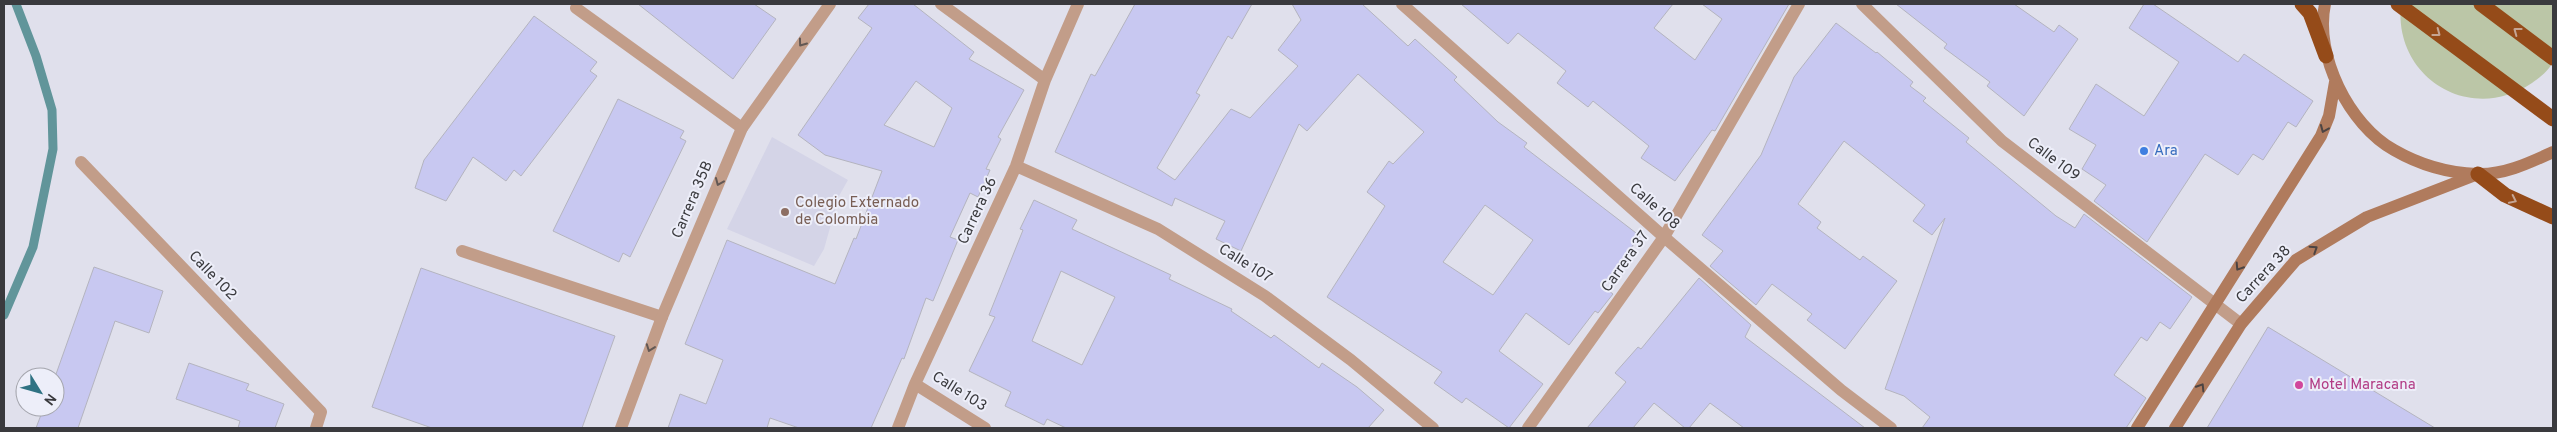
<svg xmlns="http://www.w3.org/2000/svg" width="2557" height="432" font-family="Overpass,sans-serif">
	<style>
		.built { fill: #d4d4e7 }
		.green { fill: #bbc6a7 }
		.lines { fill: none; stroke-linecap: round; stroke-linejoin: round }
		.stream { stroke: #61959a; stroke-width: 9 }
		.building { fill: #c8c8f1; stroke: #b4b4bf; fill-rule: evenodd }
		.lane { stroke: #c29d89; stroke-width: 12 }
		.street { stroke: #c29d89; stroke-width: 12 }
		.secondary { stroke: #b07b5d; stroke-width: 12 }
		.highway { stroke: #954b19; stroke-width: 15 }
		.oneway { stroke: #c5a594 }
		.oneway2 { stroke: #635854 }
		.oneway3 { stroke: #4c4443 }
		.shop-dot { fill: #3f7fe0; stroke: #edeef9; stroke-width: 2 }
		.education-dot { fill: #8d6e63; stroke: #edeef9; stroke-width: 2 }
		.hotel-dot { fill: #d1479c; stroke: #edeef9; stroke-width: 2 }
		.labels { text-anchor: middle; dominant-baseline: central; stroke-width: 4; stroke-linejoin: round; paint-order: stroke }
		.shop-label { font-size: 15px; fill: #366cbe; stroke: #edeef9; text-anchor: start }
		.street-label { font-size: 15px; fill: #3a3a3e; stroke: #edeef9 }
		.education-label { font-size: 15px; fill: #785e54; stroke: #edeef9; text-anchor: start }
		.hotel-label { font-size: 15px; fill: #b23c85; stroke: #edeef9; text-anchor: start }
	</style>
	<rect width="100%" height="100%" fill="#e0e0ec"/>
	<!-- built -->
	<path class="built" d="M772 137 848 180 839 196 824 249 814 266 727 229Z"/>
	<!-- green -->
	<path class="green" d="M2401 4H2553C2553 16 2556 52 2553 61 2550 70 2539 78 2532 83 2470 125 2393 77 2401 4Z"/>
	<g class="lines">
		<!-- stream -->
		<path class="stream" d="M4 315 33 247 53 149 52 110 36 56 16 4"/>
	</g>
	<!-- building -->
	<path class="building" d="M638 4H754L776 19 733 79Z
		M869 4H913L974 52 969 59 1024 90 998 137 1001 139 986 169 990 170 978 197 970 193 950 237 958 240 933 301 926 298 904 359 902 358 871 428H799L770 418 767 428H668L680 394 706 404 723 360 685 344 727 240 835 284 854 238 856 239 882 171 825 155 798 135 872 28 858 18ZM916 81 952 108 934 147 884 125Z
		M1135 4H1252L1232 39 1228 36 1196 93 1200 95 1157 168 1175 180 1231 109 1250 118 1298 66 1278 50 1301 20 1292 4H1362L1408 46 1415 39 1457 77 1454 80 1498 122 1527 143 1524 147 1640 236 1602 286 1613 294 1598 313 1595 311 1569 345 1526 313 1499 351 1543 384 1509 428 1466 398 1462 403 1434 383 1442 372 1327 297 1385 206 1367 192 1389 161 1393 164 1424 132 1358 74 1307 131 1299 124 1241 251 1216 239 1225 221 1175 198 1172 206 1055 152 1091 74 1095 76ZM1485 205 1533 240 1493 295 1443 262Z
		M1461 4H1673L1654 28 1695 60 1722 19 1702 4H1789L1715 131 1712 130 1675 181 1641 158 1649 146 1593 101 1588 107 1557 83 1566 71 1518 33 1508 44Z
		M1896 4H2014L2054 32 2059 25 2078 39 2024 116 1987 86 1990 82 1944 48 1947 44Z
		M2144 4H2153L2238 62 2244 54 2313 101 2296 127 2288 122 2263 160 2253 154 2238 175 2205 154 2147 242 2094 201 2106 185 2082 169 2096 145 2069 129 2096 84 2144 116 2179 62 2129 28Z
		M534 16 597 62 590 71 597 76 521 176 514 170 506 181 473 157 446 201 415 188 424 160Z
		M1836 23 1876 53 1877 52 1913 82 1910 86 1926 98 1923 101 1969 138 1966 142 2056 216 2075 228 2084 214 2192 297 2170 329 2160 322 2147 341 2141 337 2114 375 2146 398 2126 428H1922L1930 417 1904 396 1885 389 1945 218 1932 235 1913 221 1925 205 1844 141 1798 204 1821 222 1817 228 1860 260 1863 256 1897 281 1845 349 1807 320 1812 314 1772 284 1756 305 1710 266 1723 251 1702 235 1761 155 1794 77Z
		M618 99 684 131 680 138 686 141 630 257 623 253 619 262 553 231Z
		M1034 200 1077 220 1072 229 1171 275 1169 279 1232 309 1231 311 1271 338 1274 335 1319 368 1322 363 1357 387 1384 410 1368 428H1066L1047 419 1044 425 1005 406 1011 392 969 371 995 317 989 315 1023 230 1020 229ZM1061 271 1115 297 1082 365 1032 341Z
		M94 267 163 291 149 333 115 321 78 428H36L44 407H55V377Z
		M421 268 615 336 582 428H432L372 407Z
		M1699 278 1751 325 1745 337 1865 428H1744L1710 403 1689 428H1685L1654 403 1633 428H1587L1626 382 1615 373 1638 347 1641 349Z
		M2268 327 2435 428H2207Z
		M189 363 249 384 246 390 284 404 275 428H238L240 421 176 399Z"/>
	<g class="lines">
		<!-- lane -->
		<path class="lane" d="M576 8 742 128
			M462 251 662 317"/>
		<!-- street -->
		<path class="street" d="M941 4 1045 80
			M1402 4 1664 237 1841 390 1891 428
			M1862 4 2002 141 2241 324
			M81 162 321 412 316 428
			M1016 166 1158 229 1265 296 1351 360 1433 428
			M915 384 985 428
			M621 428 662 317 742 128 830 4
			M898 428 915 384 1016 166 1045 80 1078 4
			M1528 428 1664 237 1799 4"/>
		<!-- secondary -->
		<path class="secondary" d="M2325 4C2314 55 2349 125 2394 150 2420 165 2448 173 2477 174 2504 175 2529 163 2553 152
			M2137 428 2321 136 2329 116 2335 82
			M2175 428 2241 324 2296 260 2367 217 2478 174"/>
		<!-- highway -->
		<path class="highway" d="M2302 4 2310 13 2326 56
			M2398 4 2553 119
			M2481 4 2553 58
			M2478 174 2505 195 2553 217"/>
	</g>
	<!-- one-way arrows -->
	<defs><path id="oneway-chevron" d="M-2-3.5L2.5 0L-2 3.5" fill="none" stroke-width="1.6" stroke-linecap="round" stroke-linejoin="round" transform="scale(1.25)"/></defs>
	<g class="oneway">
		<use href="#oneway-chevron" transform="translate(2517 31) rotate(-143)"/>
		<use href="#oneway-chevron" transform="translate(2437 33) rotate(37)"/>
		<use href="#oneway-chevron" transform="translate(2513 200) rotate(26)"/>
	</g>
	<g class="oneway2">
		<use href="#oneway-chevron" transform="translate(802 43) rotate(126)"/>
		<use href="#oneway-chevron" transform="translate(719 182) rotate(113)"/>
		<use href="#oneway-chevron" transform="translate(650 348) rotate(110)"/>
	</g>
	<g class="oneway3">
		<use href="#oneway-chevron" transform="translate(2324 129) rotate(113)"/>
		<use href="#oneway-chevron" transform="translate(2314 249) rotate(-33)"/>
		<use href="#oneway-chevron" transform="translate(2239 267) rotate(123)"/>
		<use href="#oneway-chevron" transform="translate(2201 387) rotate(-58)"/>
	</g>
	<!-- markers -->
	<circle class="shop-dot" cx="2144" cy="151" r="5"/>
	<circle class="education-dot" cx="785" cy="212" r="5"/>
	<circle class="hotel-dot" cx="2299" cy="385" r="5"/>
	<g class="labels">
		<!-- shop labels -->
		<g class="shop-label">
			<text x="2154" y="151">Ara</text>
		</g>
		<!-- street labels -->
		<g class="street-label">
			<text transform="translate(2053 160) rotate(37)">Calle 109</text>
			<text transform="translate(693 200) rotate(-67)">Carrera 35B</text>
			<text transform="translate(1654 207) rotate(42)">Calle 108</text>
			<text transform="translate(978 211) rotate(-65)">Carrera 36</text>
			<text transform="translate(1626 262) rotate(-55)">Carrera 37</text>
			<text transform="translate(1245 264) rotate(32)">Calle 107</text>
			<text transform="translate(2264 275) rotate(-47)">Carrera 38</text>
			<text transform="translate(212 276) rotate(46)">Calle 102</text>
			<text transform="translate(959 392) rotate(32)">Calle 103</text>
		</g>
		<!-- education labels -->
		<g class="education-label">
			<text x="795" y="203">Colegio Externado<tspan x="795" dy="17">de Colombia</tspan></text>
		</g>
		<!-- hotel labels -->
		<g class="hotel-label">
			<text x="2309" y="385">Motel Maracana</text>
		</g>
	</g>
	<!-- border -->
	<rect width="2557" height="432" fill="none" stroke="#3a3a3e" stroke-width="10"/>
	<!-- north arrow -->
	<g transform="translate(40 392) rotate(127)"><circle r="24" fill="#edeef9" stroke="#a5a6ae"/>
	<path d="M0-4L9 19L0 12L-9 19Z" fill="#2f7283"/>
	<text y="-8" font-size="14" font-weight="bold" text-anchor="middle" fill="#3a3a3e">N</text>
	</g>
</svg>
